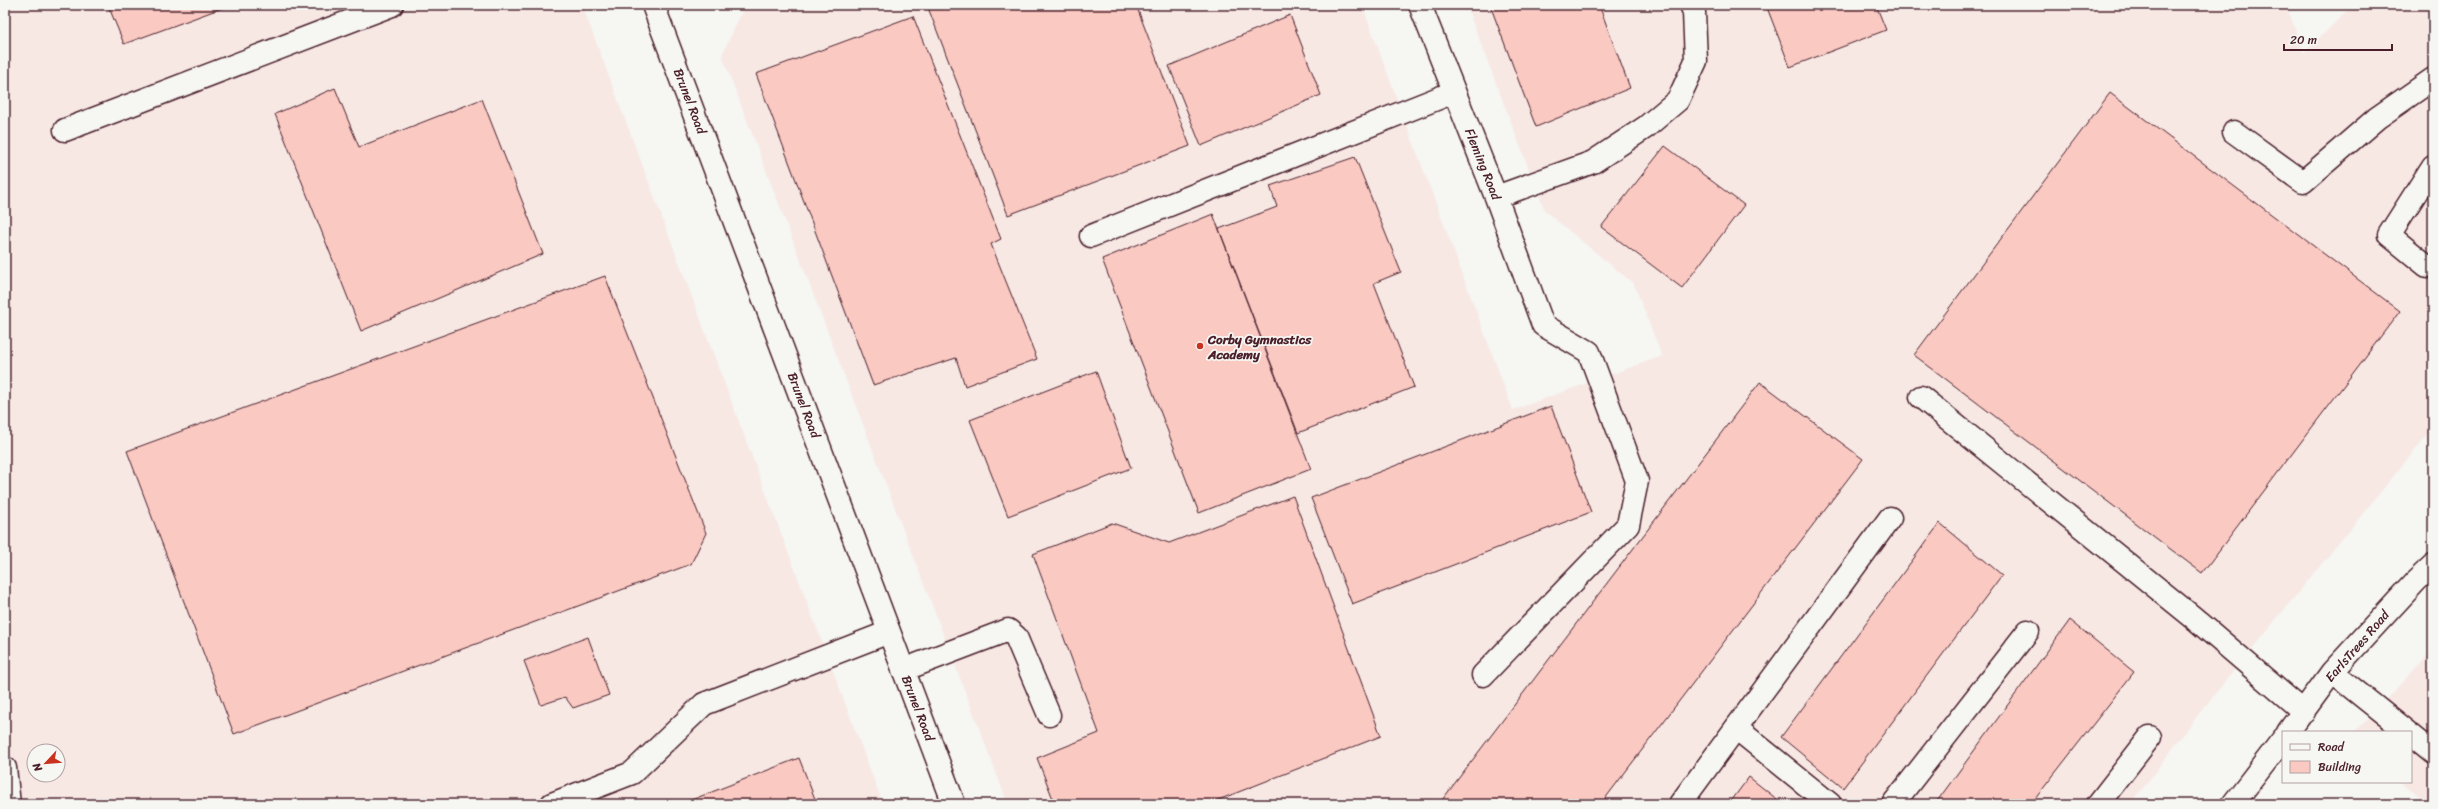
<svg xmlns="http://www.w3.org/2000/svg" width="2438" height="809" font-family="Sriracha,sans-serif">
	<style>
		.built { fill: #f7e8e4; fill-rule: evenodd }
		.building { fill: #f9c9c2; stroke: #4a1f2b }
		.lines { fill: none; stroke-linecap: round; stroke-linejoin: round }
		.minor-casing { stroke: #4a1f2b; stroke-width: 25 }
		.minor { stroke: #f6f6f2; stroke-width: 22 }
		.poi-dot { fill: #c8321e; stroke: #f6f6f2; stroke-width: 1.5 }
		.labels { text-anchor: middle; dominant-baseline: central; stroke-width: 3.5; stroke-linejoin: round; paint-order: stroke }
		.street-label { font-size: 13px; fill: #4a1f2b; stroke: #f6f6f2 }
		.poi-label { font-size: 13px; font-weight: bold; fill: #4a1f2b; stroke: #f6f6f2; text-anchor: start }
	</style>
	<rect width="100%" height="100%" fill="#f6f6f2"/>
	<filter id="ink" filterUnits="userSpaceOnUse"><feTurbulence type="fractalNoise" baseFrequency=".025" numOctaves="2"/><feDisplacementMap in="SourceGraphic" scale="8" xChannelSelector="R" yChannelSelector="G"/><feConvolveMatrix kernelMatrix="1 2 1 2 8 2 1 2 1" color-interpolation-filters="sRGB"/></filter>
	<g filter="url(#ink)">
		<!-- built -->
		<path class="built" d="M5 5H582L883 804H5ZM34 751H58V775H34Z
			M756 5H1362L1513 410 1662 356 1634 284 1545 211 1466 5H2286L2304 53 2353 5H2433V428L2201 711 2131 804H1008L722 55 743 10Z
			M2433 650V804H2429L2400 782H2411V732H2355Z"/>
		<!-- building -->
		<path class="building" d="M108 5H230L124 44Z
			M314 5H329L316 10Z
			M927 5H1067L1068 8 1076 5H1136L1190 146 1008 215Z
			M1490 5H1599L1630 88 1536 127Z
			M1766 5H1876L1886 30 1790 67Z
			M1290 15 1321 95 1201 146 1169 66Z
			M913 16 1001 239 991 244 1037 359 965 386 956 358 873 385 756 74Z
			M335 88 359 147 482 99 543 254 361 331 275 114Z
			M2110 93 2400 311 2202 573 1914 355Z
			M1665 146 1744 205 1682 288 1601 227Z
			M1355 157 1401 272 1374 283 1414 387 1298 433 1219 229 1277 207 1270 186Z
			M1213 214 1311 469 1199 513 1102 259Z
			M605 276 706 533 691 564 234 734 127 451Z
			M1096 371 1131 468 1008 516 970 420Z
			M1760 382 1863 459 1601 804H1439Z
			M1551 406 1591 512 1352 604 1311 498Z
			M1293 496 1381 736 1208 804H1055L1037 758 1099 733 1033 554 1112 523 1169 543Z
			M1940 523 2002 575 1843 788 1781 737Z
			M2070 620 2134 672 2031 804H1935Z
			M588 637 609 695 573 708 565 697 541 705 524 661Z
			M799 758 817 804H681Z
			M1749 777 1783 804H1729Z"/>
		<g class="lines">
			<!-- minor casing -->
			<g class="minor-casing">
				<path id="minor" d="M653 5 954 804
					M1420 5 1496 197 1543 325 1589 352 1637 481 1628 525 1483 675
					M65 130 392 5
					M2234 132 2303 182 2377 118 2433 79
					M1496 197 1593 162 1646 127 1678 100 1696 61 1694 12 1691 5
					M1091 236 1454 92
					M2427 266 2389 235 2433 166
					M1921 397 2194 618 2304 712
					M903 670 1008 630 1016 637 1049 715
					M2332 672 2407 732
					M1736 728 1830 804
					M2288 732 2332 672 2416 581 2433 565
					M2411 735 2433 753
					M5 768 9 804
					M552 804 632 773 704 704 889 632
					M1680 804 1890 518
					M1893 804 2028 631
					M2098 804 2150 737
					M2233 804 2283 739"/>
			</g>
			<!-- minor -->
			<use href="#minor" class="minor"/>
		</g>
	</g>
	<!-- markers -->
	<circle class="poi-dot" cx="1200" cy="346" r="4"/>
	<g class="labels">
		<!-- street labels -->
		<g class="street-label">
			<text transform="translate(690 101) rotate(69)">Brunel Road</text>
			<text transform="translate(1483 164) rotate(68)">Fleming Road</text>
			<text transform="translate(804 405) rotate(69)">Brunel Road</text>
			<text transform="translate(2357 646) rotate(-49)">EarlsTrees Road</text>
			<text transform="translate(918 708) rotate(69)">Brunel Road</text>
		</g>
		<!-- poi labels -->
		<g class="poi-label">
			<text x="1208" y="339">Corby Gymnastics<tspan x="1208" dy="15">Academy</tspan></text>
		</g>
	</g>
	<!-- margin -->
	<rect width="2438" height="809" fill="none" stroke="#f6f6f2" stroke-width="20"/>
	<rect x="10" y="10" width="2418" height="789" fill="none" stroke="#4a1f2b" stroke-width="1.5" filter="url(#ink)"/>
	<!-- legend -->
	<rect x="2282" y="731" width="130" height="52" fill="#f6f6f2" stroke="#b1a0a2"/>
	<rect x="2290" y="744" width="20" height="6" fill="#f6f6f2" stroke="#b1a0a2"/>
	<text x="2318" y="751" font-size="12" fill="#4a1f2b">Road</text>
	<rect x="2290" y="761" width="20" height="12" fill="#f9c9c2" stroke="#b1a0a2"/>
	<text x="2318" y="771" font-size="12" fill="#4a1f2b">Building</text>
	<!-- north arrow -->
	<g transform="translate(46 763) rotate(244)"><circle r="19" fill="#f6f6f2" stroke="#b1a0a2"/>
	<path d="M0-3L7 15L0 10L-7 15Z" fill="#c8321e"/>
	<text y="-6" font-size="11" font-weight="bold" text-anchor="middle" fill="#4a1f2b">N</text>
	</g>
	<!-- scale -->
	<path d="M2284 44v6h108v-6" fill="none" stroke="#4a1f2b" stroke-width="2"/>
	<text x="2290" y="44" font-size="12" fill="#4a1f2b" stroke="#f6f6f2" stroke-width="3" paint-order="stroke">20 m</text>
</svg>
